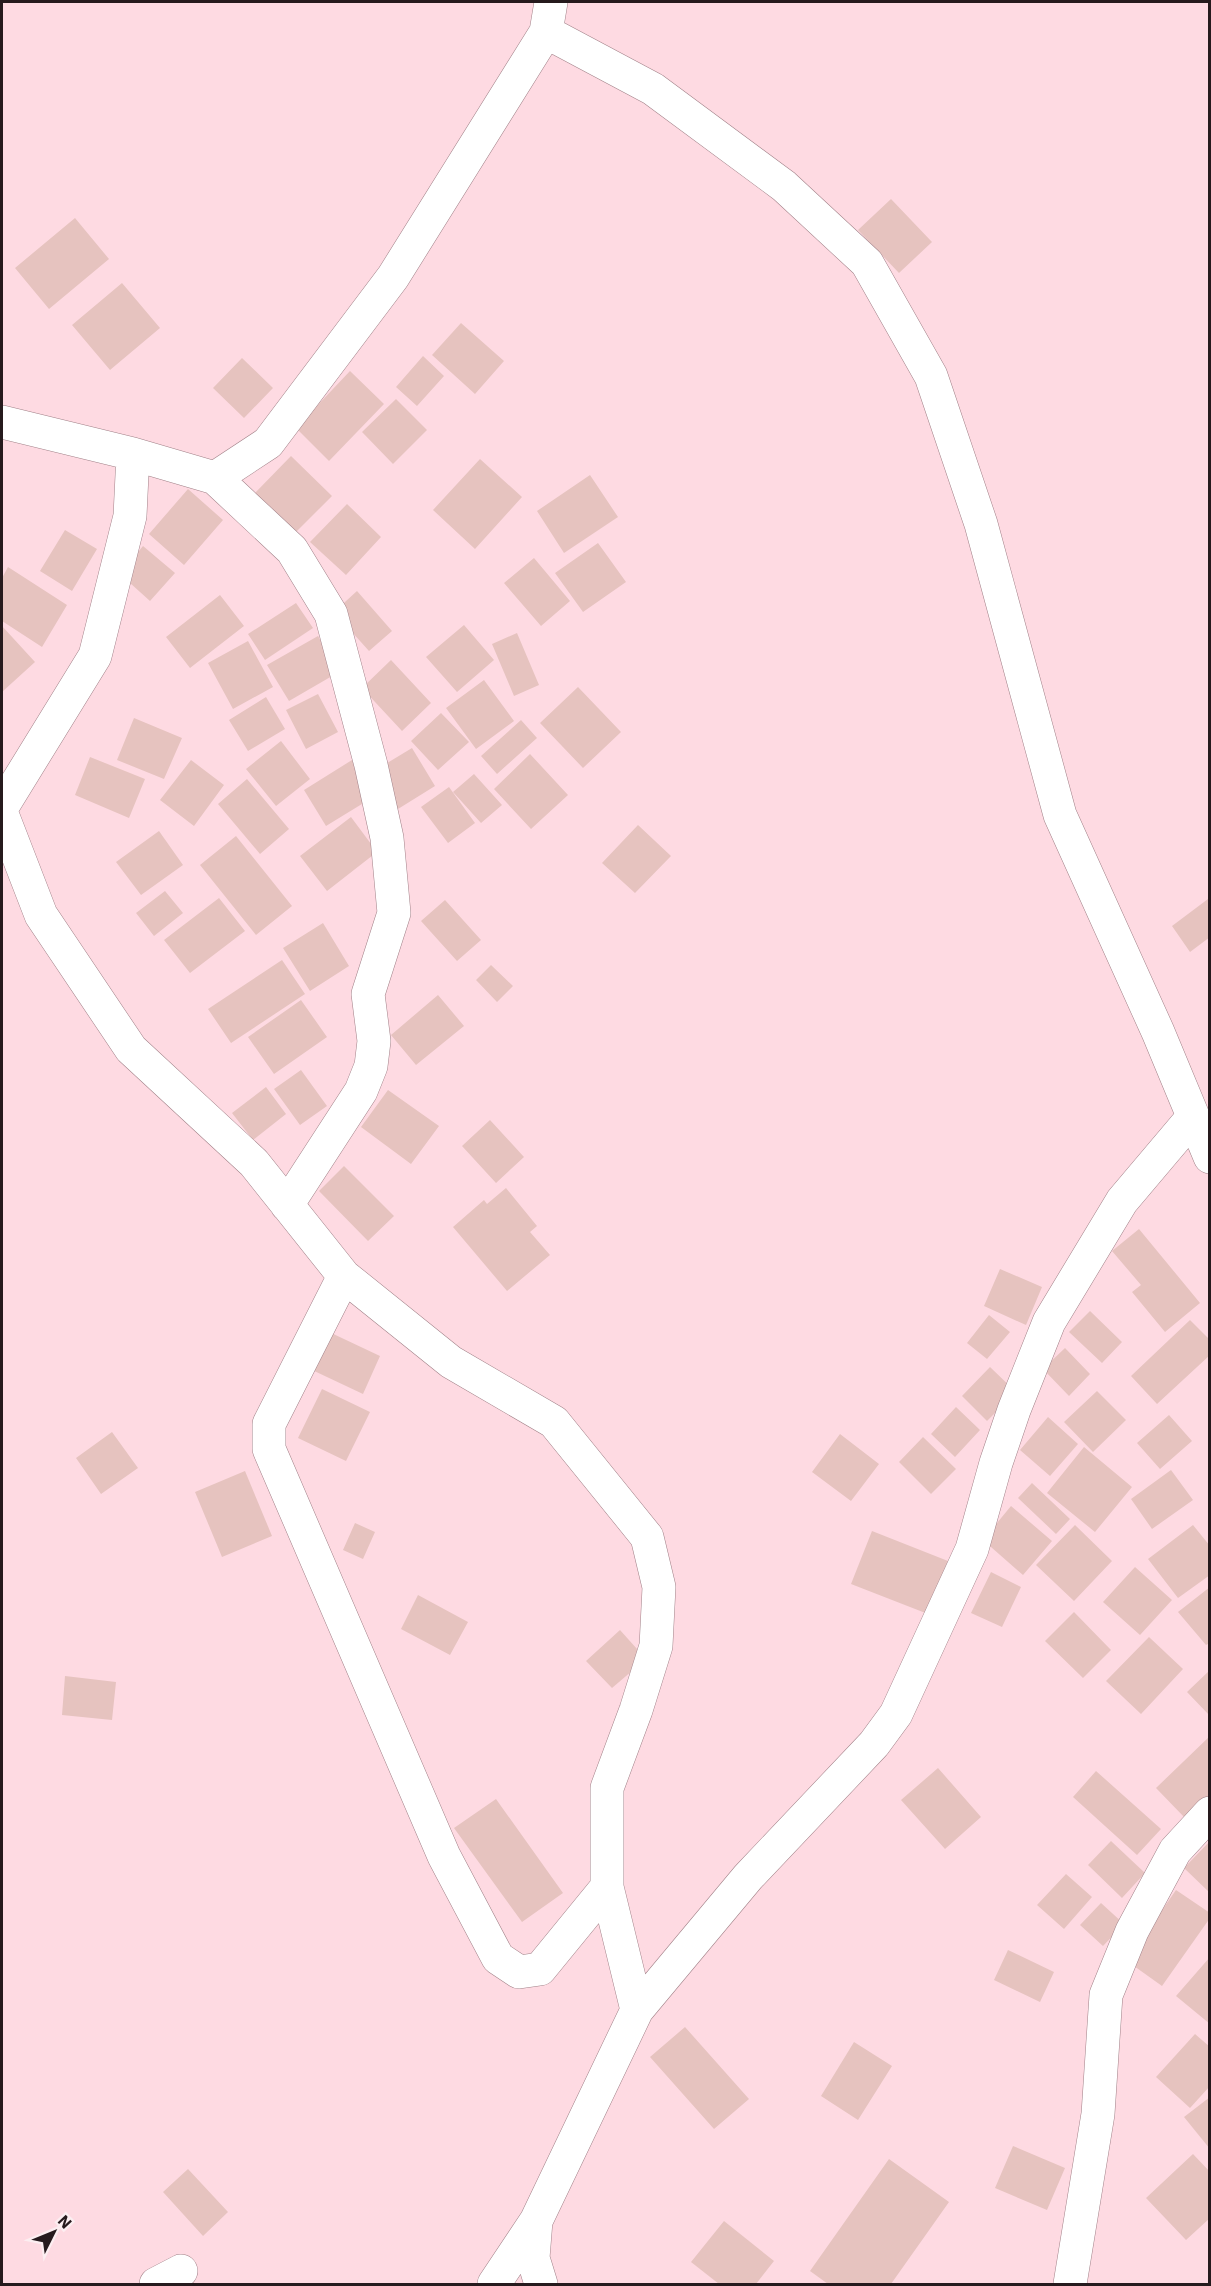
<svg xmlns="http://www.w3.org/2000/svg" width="1211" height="2286" font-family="'IBM Plex Sans',sans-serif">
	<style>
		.building { fill: #e6c3bf }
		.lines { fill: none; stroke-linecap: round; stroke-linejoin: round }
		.minor-casing { stroke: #a18188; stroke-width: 34 }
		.minor { stroke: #fff; stroke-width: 33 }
	</style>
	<rect width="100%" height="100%" fill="#fedae2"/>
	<!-- building -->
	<path class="building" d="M891 199 932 242 899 273 858 230Z
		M75 218 109 259 49 309 15 268Z
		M122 283 160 328 110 370 72 325Z
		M461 323 504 361 475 394 432 355Z
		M423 356 444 376 417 406 396 387Z
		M242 358 273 388 244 418 213 388Z
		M350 371 384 404 329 461 296 428Z
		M396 399 427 430 393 464 362 432Z
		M291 456 332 496 294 534 254 494Z
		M480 459 522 497 475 549 433 510Z
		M590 475 618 517 564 553 537 511Z
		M188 489 223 520 184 565 149 534Z
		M347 504 381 537 346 575 310 542Z
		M65 530 97 549 72 591 40 571Z
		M598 543 626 582 583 612 555 573Z
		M143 546 175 573 150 601 120 574Z
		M534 558 570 601 541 626 504 583Z
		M8 567 67 605 42 647 2 621V578Z
		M357 591 392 631 369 651 334 612Z
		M220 595 244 626 190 668 166 637Z
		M296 603 313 628 265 660 248 634Z
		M464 625 494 660 457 692 426 657Z
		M2 626 35 662 2 692Z
		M517 633 539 685 514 696 492 644Z
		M318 636 339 672 289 701 267 665Z
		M248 641 273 687 233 709 208 663Z
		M391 660 431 703 402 731 362 688Z
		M484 680 514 721 476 749 446 708Z
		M578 687 621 732 583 768 540 723Z
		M318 694 338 732 306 749 286 710Z
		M266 697 285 729 248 751 229 720Z
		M441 713 469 742 438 770 411 741Z
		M134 718 182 738 164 779 117 760Z
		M521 720 537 738 497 774 481 756Z
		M281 741 310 779 276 806 246 769Z
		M412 748 435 786 398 809 374 771Z
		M530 754 568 795 531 829 494 789Z
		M90 757 145 779 129 818 75 795Z
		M191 760 224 785 194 826 160 800Z
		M352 760 375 796 326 826 304 790Z
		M474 774 502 805 481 823 453 792Z
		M247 779 289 829 260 854 218 804Z
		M449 787 475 823 448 843 421 807Z
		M351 817 377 852 327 891 300 856Z
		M638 825 671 856 635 893 602 863Z
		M159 831 183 865 141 895 116 862Z
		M236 836 292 906 256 935 200 865Z
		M165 891 183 913 154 936 136 913Z
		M219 898 245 931 190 973 164 940Z
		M1208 899 1210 937 1190 952 1172 926Z
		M445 900 481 940 457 961 421 921Z
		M323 923 349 966 310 991 283 948Z
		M282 960 305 994 231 1043 208 1009Z
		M491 965 513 986 497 1002 476 980Z
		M438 995 464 1026 416 1065 391 1035Z
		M301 1000 327 1037 274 1074 248 1037Z
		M301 1070 327 1106 300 1125 274 1089Z
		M266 1087 286 1114 253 1140 232 1113Z
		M388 1090 439 1126 411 1164 361 1127Z
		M490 1120 524 1157 496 1183 462 1146Z
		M344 1166 394 1216 368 1241 319 1191Z
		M506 1188 537 1226 530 1232 550 1255 507 1291 453 1227 484 1200 487 1204Z
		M1139 1229 1200 1303 1165 1332 1132 1292 1141 1285 1112 1251Z
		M1000 1269 1042 1287 1026 1325 984 1306Z
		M1090 1311 1122 1342 1102 1363 1069 1332Z
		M989 1315 1010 1332 987 1359 967 1343Z
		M1190 1320 1210 1340V1355L1157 1404 1131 1376Z
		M327 1331 380 1356 363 1394 310 1369Z
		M1065 1348 1090 1374 1069 1396 1043 1369Z
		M990 1367 1016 1392 987 1421 962 1396Z
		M322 1389 370 1412 346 1461 298 1438Z
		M1097 1391 1126 1420 1093 1452 1064 1422Z
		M956 1407 980 1430 955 1457 931 1434Z
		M1169 1415 1192 1441 1160 1469 1137 1443Z
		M1048 1417 1078 1444 1050 1476 1020 1450Z
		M112 1432 138 1468 101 1494 76 1458Z
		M840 1434 879 1464 851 1501 812 1472Z
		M923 1437 956 1469 931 1494 899 1462Z
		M1084 1447 1132 1487 1095 1532 1047 1493Z
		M1171 1470 1193 1500 1152 1529 1131 1499Z
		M245 1471 272 1536 222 1557 195 1492Z
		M1032 1483 1070 1519 1056 1534 1018 1498Z
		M1011 1506 1052 1541 1023 1575 983 1540Z
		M355 1523 375 1532 363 1559 343 1550Z
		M1075 1525 1112 1561 1074 1601 1036 1565Z
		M1193 1525 1210 1546V1575L1178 1598 1148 1559Z
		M872 1531 948 1561 928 1614 851 1584Z
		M1135 1567 1172 1600 1140 1635 1103 1602Z
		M991 1572 1021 1587 1002 1627 971 1613Z
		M1210 1587V1643L1206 1645 1178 1612Z
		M418 1595 468 1622 450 1655 401 1629Z
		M1074 1612 1111 1650 1083 1678 1045 1641Z
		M620 1630 646 1659 612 1688 586 1661Z
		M1149 1637 1183 1669 1141 1714 1106 1681Z
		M1210 1670V1716L1187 1692Z
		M65 1676 116 1682 112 1720 62 1715Z
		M1210 1736V1795L1185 1818 1156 1788Z
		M938 1768 981 1817 945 1849 901 1800Z
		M1096 1771 1161 1829 1137 1855 1073 1797Z
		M496 1799 563 1893 522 1922 454 1828Z
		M1111 1841 1145 1873 1122 1898 1088 1865Z
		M1210 1841V1893L1184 1868Z
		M1066 1874 1092 1897 1064 1929 1037 1905Z
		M1176 1890 1210 1913V1918L1162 1986 1127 1961Z
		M1101 1903 1124 1924 1103 1946 1080 1925Z
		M1008 1950 1054 1972 1040 2002 994 1980Z
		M1210 1957V2024L1176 1996Z
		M685 2027 749 2099 714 2129 650 2057Z
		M1195 2034 1210 2047V2086L1190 2108 1156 2077Z
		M854 2042 892 2066 858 2120 821 2096Z
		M1210 2097V2149L1184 2117Z
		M1013 2146 1065 2168 1047 2210 995 2188Z
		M1193 2154 1210 2172V2218L1186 2240 1146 2198Z
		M889 2159 949 2202 891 2284H828L810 2271Z
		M188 2169 228 2212 203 2236 163 2192Z
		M724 2221 774 2261 756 2284H719L691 2262Z"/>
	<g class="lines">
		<!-- minor casing -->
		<g class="minor-casing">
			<path id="minor" d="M546 32 653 89 784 186 867 263 931 376 981 524 1060 815 1158 1032 1210 1157
				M2 422 133 454 215 478 268 443 393 277 546 32 551 2
				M215 478 292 550 331 614 371 765 387 838 394 913 368 994 374 1041 371 1066 361 1091 287 1205
				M2 807 95 656 130 516 133 454
				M2 814 41 915 131 1049 254 1163 344 1276 451 1362 554 1422 647 1537 659 1587 656 1646 636 1710 607 1788V1887L637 2010 536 2221 494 2284
				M344 1276 269 1424V1449L444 1856 498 1958 519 1972 540 1969 607 1887
				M637 2010 748 1877 874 1744 896 1714 972 1549 996 1463 1014 1410 1049 1322 1122 1201 1193 1117
				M536 2221 533 2258 541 2284
				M156 2284 181 2271
				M1070 2284 1098 2114 1106 1995 1132 1931 1175 1851 1210 1813"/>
		</g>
		<!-- minor -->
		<use href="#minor" class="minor"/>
	</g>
	<!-- border -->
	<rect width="1211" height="2286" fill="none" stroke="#261a1d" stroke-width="6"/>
	<!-- north arrow -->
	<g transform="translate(54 2232) rotate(47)" stroke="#fceef1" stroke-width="4.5" paint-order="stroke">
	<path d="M0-4.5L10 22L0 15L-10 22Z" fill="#261a1d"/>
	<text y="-9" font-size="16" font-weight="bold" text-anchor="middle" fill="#261a1d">N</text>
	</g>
</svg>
